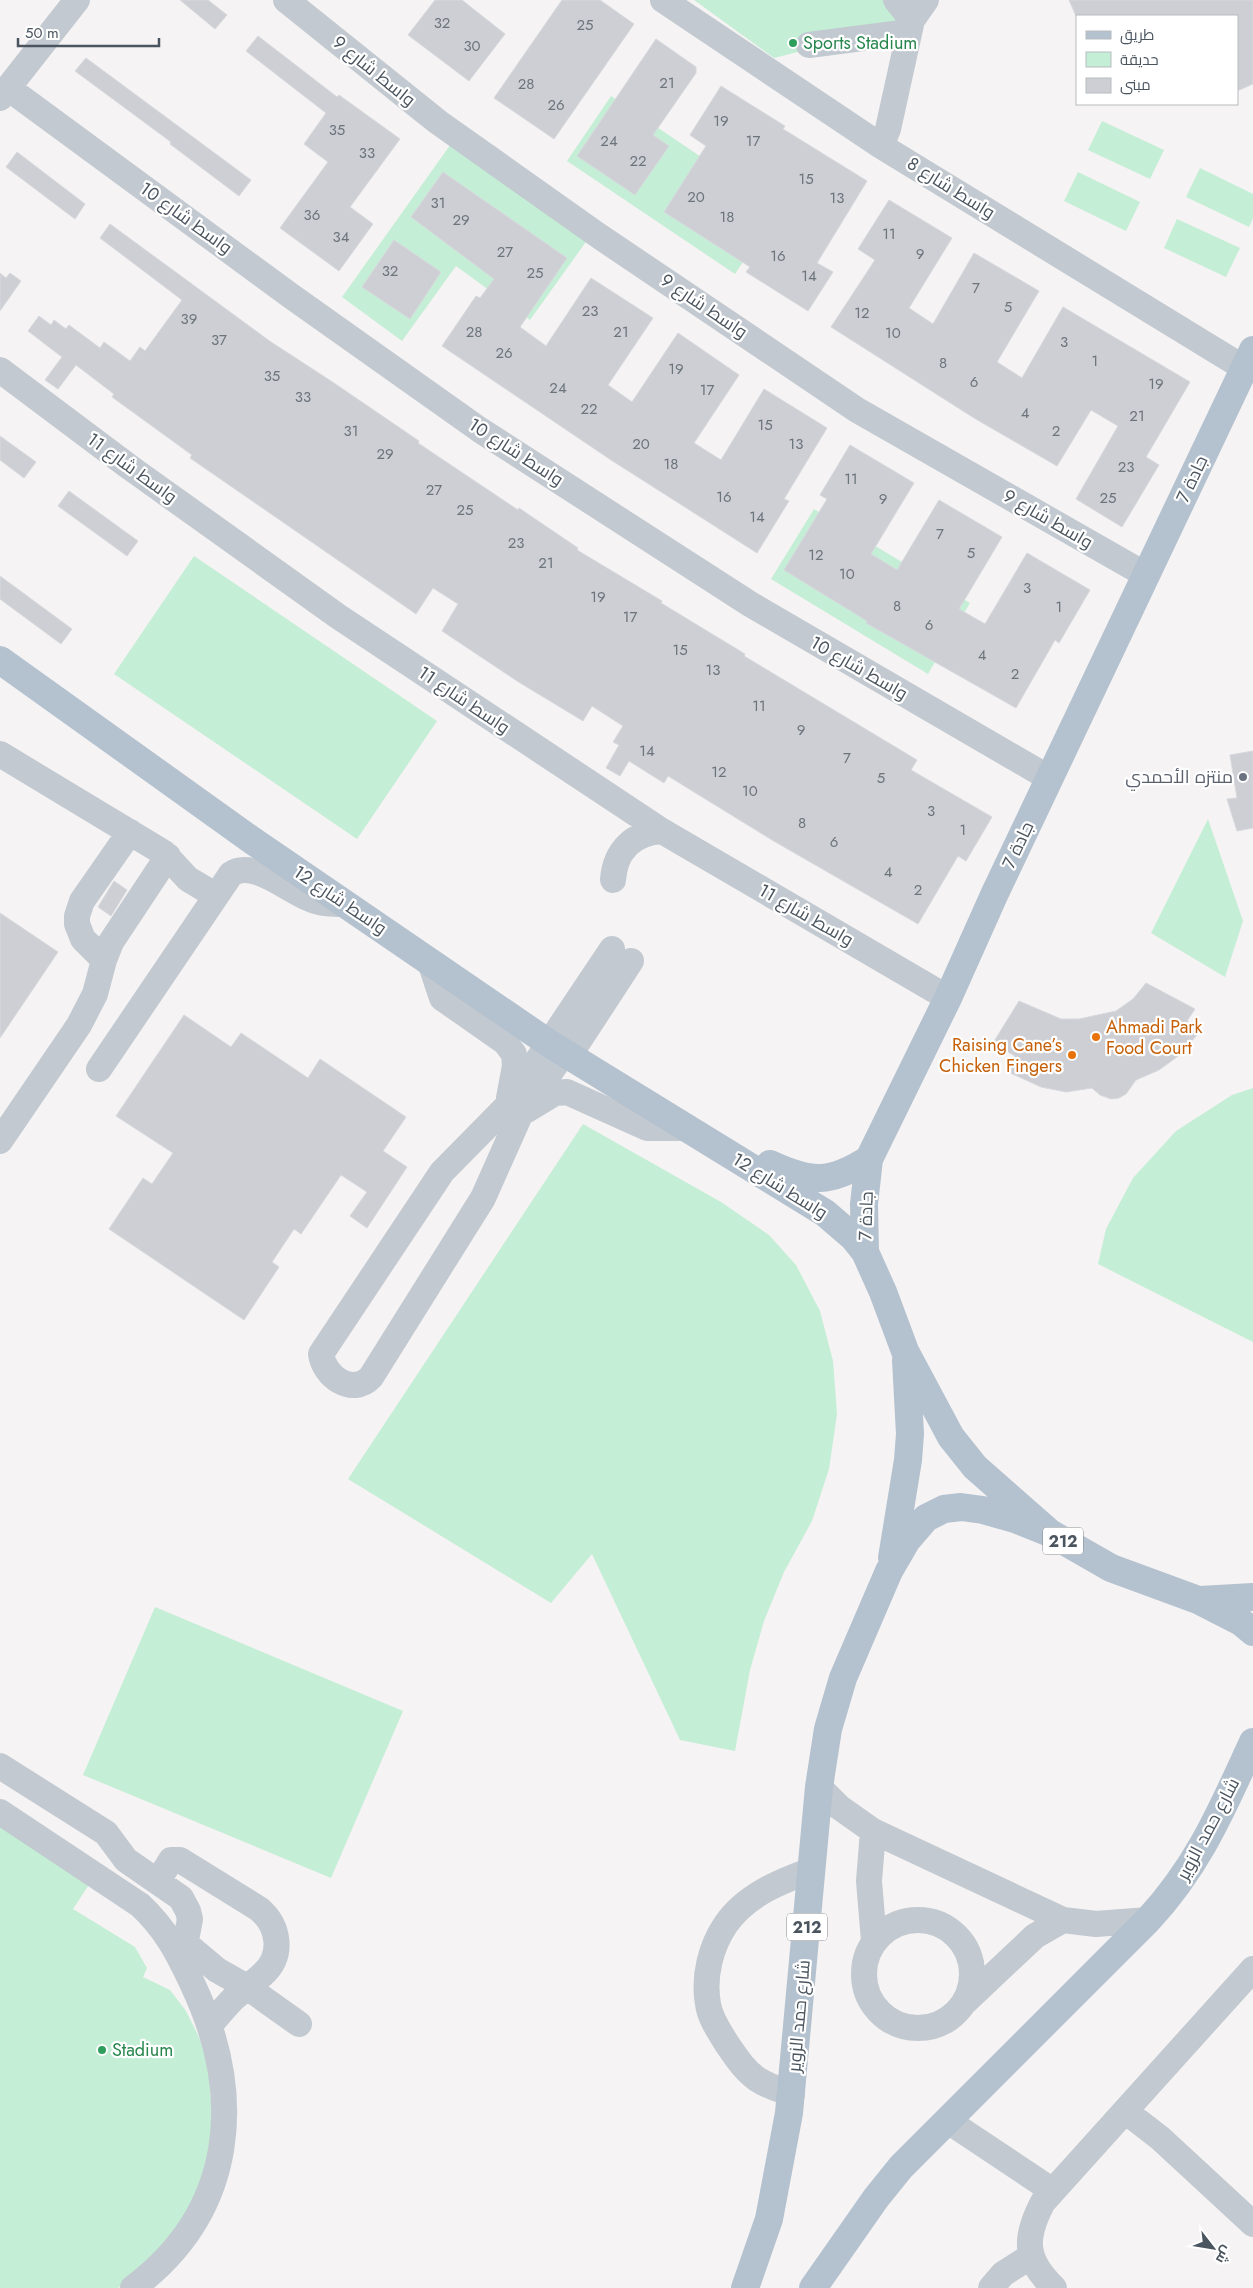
<svg xmlns="http://www.w3.org/2000/svg" width="1253" height="2288" font-family="Jost,Cairo,sans-serif">
	<style>
		.green { fill: #c5eed6 }
		.building { fill: #cdcfd4; stroke: #d7d9dd }
		.lines { fill: none; stroke-linecap: round; stroke-linejoin: round }
		.minor { stroke: #c2c9d0; stroke-width: 26 }
		.major { stroke: #b4c1cf; stroke-width: 28 }
		.leisure-dot { fill: #2e9e5b; stroke: #fff; stroke-width: 2 }
		.worship-dot { fill: #6b7280; stroke: #fff; stroke-width: 2 }
		.food-dot { fill: #e8710a; stroke: #fff; stroke-width: 2 }
		.labels { text-anchor: middle; dominant-baseline: central; stroke-width: 4.5; stroke-linejoin: round; paint-order: stroke }
		.number-label { font-size: 15px; fill: #6c747c }
		.shield { fill: #fff; stroke: #81888f; stroke-width: 1 }
		.shield-label { font-size: 16px; font-weight: bold; fill: #4b555f }
		.leisure-label { font-size: 18px; fill: #27864d; stroke: #fff; text-anchor: start }
		.street-label { font-size: 18px; fill: #4b555f; stroke: #fff }
		.worship-label { font-size: 18px; fill: #5b616d; stroke: #fff; text-anchor: end }
		.food-label { font-size: 18px; fill: #c56008; stroke: #fff; text-anchor: start }
	</style>
	<rect width="100%" height="100%" fill="#f5f3f3"/>
	<!-- green -->
	<path class="green" d="M694 0H912L892 28 774 58Z
		M611 96 778 209 735 274 567 161Z
		M1102 121 1164 150 1150 179 1088 150Z
		M453 141 588 239 530 320 456 266 402 341 342 297Z
		M1200 168 1253 194V218L1249 227 1186 197Z
		M1078 172 1140 202 1126 231 1064 201Z
		M1177 219 1240 248 1226 277 1164 248Z
		M814 509 970 603 928 674 771 579Z
		M194 556 437 721 357 839 114 674Z
		M1208 819 1243 921 1225 977 1151 933Z
		M1253 1088V1342L1098 1264 1106 1229 1133 1178 1176 1131 1232 1095Z
		M583 1124 721 1202 769 1235 796 1265 820 1311 833 1361 837 1414 829 1469 812 1521 784 1572 764 1621 750 1670 735 1751 680 1740 592 1554 551 1603 348 1479Z
		M155 1607 403 1711 331 1878 83 1775Z
		M0 1821 94 1877 73 1909 135 1947 147 1968 143 1977 170 1990 186 2011 198 2035 208 2064 215 2150 189 2219 131 2280 118 2288H0Z"/>
	<!-- building -->
	<path class="building" d="M180 0H208L227 15 215 29Z
		M435 0H462L505 34 469 81 408 35Z
		M562 0H600L634 24 554 139 494 98Z
		M1069 0H1253V84L1237 91V16H1076Z
		M258 36 337 97 339 95 400 139 350 207 373 224 339 271 280 228 328 162 304 144 326 113 246 51Z
		M656 39 696 67V73L653 135 669 146 635 195 577 156Z
		M86 58 251 180 239 196 170 144 171 142 75 71Z
		M721 86 785 126 783 129 867 181 817 263 833 272 808 311 746 272 750 267 664 212 706 146 690 135Z
		M17 152 85 204 75 219 6 167Z
		M443 172 567 258 520 327 546 346 591 278 653 318 608 385 632 402 678 333 739 375 694 443 721 460 764 389 827 428 784 499 789 501 757 553 611 460 442 346 476 296 480 298 494 279 411 217Z
		M889 200 952 238 909 308 933 324 974 253 1039 291 997 362 1022 378 1063 307 1190 382 1146 457 1159 465 1122 527 1076 499 1118 426 1091 410 1057 466 974 418 831 327 875 260 858 249Z
		M110 224 271 342 334 383 419 441 418 443 518 510 519 508 578 548 577 550 662 601 661 603 745 654 744 656 917 760 911 770 992 817 966 861 958 856 918 924 772 840 668 776 664 783 629 761 620 776 606 768 619 745 613 742 623 726 592 706 583 721 517 681 442 631 458 604 433 588 416 614 190 458 192 455 112 397 114 394 76 365 58 389 45 380 62 357 28 331 39 316 51 325 54 320 66 329 69 325 100 348 104 342 130 361 140 347 145 351 182 300 100 238Z
		M394 240 441 272 410 319 362 287Z
		M0 273 6 278 10 273 21 281 0 311Z
		M0 436 36 462 24 478 0 460Z
		M850 445 914 483 871 554 897 570 939 500 1002 537 959 609 985 624 1027 553 1090 590 1059 643 1055 640 1016 708 866 623 867 621 784 570 827 499 820 495Z
		M69 491 138 541 127 556 58 506Z
		M0 576 72 629 61 644 0 599Z
		M1253 751V828L1237 831 1227 799 1237 798 1230 755Z
		M114 881 127 890 111 916 98 907Z
		M0 913 58 952 0 1038Z
		M1146 983 1195 1009 1187 1021 1201 1030 1181 1054 1159 1070 1136 1080 1126 1094 1119 1098 1111 1099 1100 1095 1092 1088 1066 1092 1041 1087 1006 1071 1015 1056 993 1043 1019 1001 1061 1019H1079L1116 1011 1133 999Z
		M184 1015 231 1047 241 1033 308 1078 320 1059 406 1117 383 1151 407 1167 367 1228 350 1216 367 1192 341 1175 301 1234 294 1229 272 1262 279 1267 244 1320 109 1229 143 1178 152 1184 173 1153 116 1116Z"/>
	<g class="lines">
		<!-- minor -->
		<path class="minor" d="M286 0 438 122 599 236 857 410 1146 575
			M663 0 881 146 1244 368
			M896 0 912 20
			M809 45 909 32
			M8 88 291 296 480 430 750 604 1049 778
			M0 98 77 0
			M881 146 888 129 912 20 926 0
			M0 370 128 466 339 617 662 831 948 998
			M0 754 164 853 188 879 215 895
			M613 880C615 851 633 833 662 831
			M104 960 83 939 77 924V916L82 901 130 832
			M430 962 442 998 505 1042 514 1054 515 1066 509 1098
			M564 1053 520 1115 483 1198 371 1377C352 1397 324 1376 321 1354L442 1172 507 1106 612 949
			M569 1056 631 961
			M99 1069 231 874C253 859 287 890 310 899 321 904 333 904 345 904
			M527 1110 555 1093 567 1092 647 1128H688
			M0 1141 79 1025 95 994 104 960 111 942 168 856
			M0 1766 106 1833 126 1860 181 1898 188 1911 190 1919 182 1962
			M819 1787 839 1807 873 1831 1063 1920 1096 1924 1148 1920
			M0 1812 140 1905C165 1928 178 1953 192 1983 245 2094 237 2210 133 2288
			M873 1831 869 1881 874 1941
			M158 1881 171 1860H180L259 1909C279 1926 284 1955 263 1974 254 1983 243 1990 233 1999 225 2007 217 2017 210 2025
			M864 1974a54 54 0 1 1 108 0a54 54 0 1 1-108 0Z
			M186 1944 217 1970 247 1987 299 2024
			M966 2001 1035 1936 1063 1920
			M792 2094C780 2090 767 2086 757 2079 744 2070 736 2057 727 2044 720 2032 710 2019 708 2004 703 1976 711 1946 726 1924 746 1895 781 1881 812 1870
			M1125 2111 1160 2138 1253 2224
			M948 2121 1053 2191
			M991 2288 1003 2274 1031 2256
			M1054 2288C1024 2259 1024 2238 1043 2202L1253 1969"/>
		<!-- major -->
		<path class="major" d="M0 660 253 841 550 1044 825 1213 853 1237 865 1252
			M770 1164C811 1183 830 1184 869 1159
			M1050 1533 975 1467 951 1437 905 1351 883 1292 865 1252 864 1204 869 1159 948 998 995 893 1253 350
			M892 1558 908 1460 910 1434 906 1360
			M1200 1600 1253 1597
			M745 2288 769 2219 789 2113 819 1787 828 1729 843 1678 889 1571 907 1540 926 1518 944 1509 961 1507 983 1510 1015 1519 1050 1533 1111 1568 1198 1600 1241 1622 1253 1632
			M813 2288 876 2198 901 2167 1148 1920C1199 1865 1222 1809 1253 1742"/>
	</g>
	<!-- markers -->
	<g class="leisure-dot">
		<circle cx="793" cy="43" r="5"/>
		<circle cx="102" cy="2050" r="5"/>
	</g>
	<circle class="worship-dot" cx="1243" cy="777" r="5"/>
	<g class="food-dot">
		<circle cx="1096" cy="1037" r="5"/>
		<circle cx="1072" cy="1055" r="5"/>
	</g>
	<g class="labels">
		<!-- number labels -->
		<g class="number-label">
			<text x="442" y="23">32</text>
			<text x="585" y="25">25</text>
			<text x="472" y="46">30</text>
			<text x="667" y="83">21</text>
			<text x="526" y="84">28</text>
			<text x="556" y="105">26</text>
			<text x="721" y="121">19</text>
			<text x="337" y="130">35</text>
			<text x="609" y="141">24</text>
			<text x="753" y="141">17</text>
			<text x="367" y="153">33</text>
			<text x="638" y="161">22</text>
			<text x="806" y="179">15</text>
			<text x="696" y="197">20</text>
			<text x="837" y="198">13</text>
			<text x="438" y="203">31</text>
			<text x="312" y="215">36</text>
			<text x="727" y="217">18</text>
			<text x="461" y="220">29</text>
			<text x="889" y="234">11</text>
			<text x="341" y="237">34</text>
			<text x="505" y="252">27</text>
			<text x="920" y="254">9</text>
			<text x="778" y="256">16</text>
			<text x="390" y="271">32</text>
			<text x="535" y="273">25</text>
			<text x="809" y="276">14</text>
			<text x="976" y="288">7</text>
			<text x="1008" y="307">5</text>
			<text x="590" y="311">23</text>
			<text x="862" y="313">12</text>
			<text x="189" y="319">39</text>
			<text x="474" y="332">28</text>
			<text x="621" y="332">21</text>
			<text x="893" y="333">10</text>
			<text x="219" y="340">37</text>
			<text x="1064" y="342">3</text>
			<text x="504" y="353">26</text>
			<text x="1095" y="361">1</text>
			<text x="943" y="363">8</text>
			<text x="676" y="369">19</text>
			<text x="272" y="376">35</text>
			<text x="974" y="382">6</text>
			<text x="1156" y="384">19</text>
			<text x="558" y="388">24</text>
			<text x="707" y="390">17</text>
			<text x="303" y="397">33</text>
			<text x="589" y="409">22</text>
			<text x="1025" y="413">4</text>
			<text x="1137" y="416">21</text>
			<text x="765" y="425">15</text>
			<text x="351" y="431">31</text>
			<text x="1056" y="431">2</text>
			<text x="641" y="444">20</text>
			<text x="796" y="444">13</text>
			<text x="385" y="454">29</text>
			<text x="671" y="464">18</text>
			<text x="1126" y="467">23</text>
			<text x="851" y="479">11</text>
			<text x="434" y="490">27</text>
			<text x="724" y="497">16</text>
			<text x="1108" y="498">25</text>
			<text x="883" y="499">9</text>
			<text x="465" y="510">25</text>
			<text x="757" y="517">14</text>
			<text x="940" y="534">7</text>
			<text x="516" y="543">23</text>
			<text x="971" y="553">5</text>
			<text x="816" y="555">12</text>
			<text x="546" y="563">21</text>
			<text x="847" y="574">10</text>
			<text x="1027" y="588">3</text>
			<text x="598" y="597">19</text>
			<text x="897" y="606">8</text>
			<text x="1059" y="607">1</text>
			<text x="630" y="617">17</text>
			<text x="929" y="625">6</text>
			<text x="680" y="650">15</text>
			<text x="982" y="655">4</text>
			<text x="713" y="670">13</text>
			<text x="1015" y="674">2</text>
			<text x="759" y="706">11</text>
			<text x="801" y="730">9</text>
			<text x="647" y="751">14</text>
			<text x="847" y="758">7</text>
			<text x="719" y="772">12</text>
			<text x="881" y="778">5</text>
			<text x="750" y="791">10</text>
			<text x="931" y="811">3</text>
			<text x="802" y="823">8</text>
			<text x="963" y="830">1</text>
			<text x="834" y="842">6</text>
			<text x="888" y="872">4</text>
			<text x="918" y="890">2</text>
		</g>
		<!-- shield labels -->
		<g class="shield">
			<rect x="1043" y="1527.5" width="40" height="27" rx="4"/>
			<rect x="787" y="1913.5" width="40" height="27" rx="4"/>
		</g>
		<g class="shield-label">
			<text x="1063" y="1541">212</text>
			<text x="807" y="1927">212</text>
		</g>
		<!-- leisure labels -->
		<g class="leisure-label">
			<text x="803" y="43">Sports Stadium</text>
			<text x="112" y="2050">Stadium</text>
		</g>
		<!-- street labels -->
		<g class="street-label">
			<text transform="translate(374 71) rotate(39)">واسط شارع 9</text>
			<text transform="translate(951 188) rotate(32)">واسط شارع 8</text>
			<text transform="translate(186 218) rotate(36)">واسط شارع 10</text>
			<text transform="translate(704 306) rotate(34)">واسط شارع 9</text>
			<text transform="translate(516 452) rotate(33)">واسط شارع 10</text>
			<text transform="translate(132 468) rotate(36)">واسط شارع 11</text>
			<text transform="translate(1192 479) rotate(-65)">جادة 7</text>
			<text transform="translate(1048 519) rotate(30)">واسط شارع 9</text>
			<text transform="translate(859 668) rotate(30)">واسط شارع 10</text>
			<text transform="translate(464 700) rotate(34)">واسط شارع 11</text>
			<text transform="translate(1018 845) rotate(-65)">جادة 7</text>
			<text transform="translate(340 900) rotate(34)">واسط شارع 12</text>
			<text transform="translate(806 915) rotate(30)">واسط شارع 11</text>
			<text transform="translate(780 1186) rotate(32)">واسط شارع 12</text>
			<text transform="translate(866 1216) rotate(-88)">جادة 7</text>
			<text transform="translate(1208 1829) rotate(-62)">شارع حمد الزوير</text>
			<text transform="translate(799 2016) rotate(-85)">شارع حمد الزوير</text>
		</g>
		<!-- worship labels -->
		<g class="worship-label">
			<text x="1233" y="777">منتزه الأحمدي</text>
		</g>
		<!-- food labels -->
		<g class="food-label">
			<text x="1106" y="1027">Ahmadi Park<tspan x="1106" dy="21">Food Court</tspan></text>
			<text x="1062" y="1045" text-anchor="end">Raising Cane’s<tspan x="1062" dy="21">Chicken Fingers</tspan></text>
		</g>
	</g>
	<!-- legend -->
	<rect x="1076" y="15" width="162" height="90" fill="#ffffff" stroke="#b7bbbf"/>
	<rect x="1086" y="31" width="25" height="8" fill="#b4c1cf" stroke="#b7bbbf"/>
	<text x="1120" y="40" font-size="15" fill="#4b555f">طريق</text>
	<rect x="1086" y="52" width="25" height="15" fill="#c5eed6" stroke="#b7bbbf"/>
	<text x="1120" y="65" font-size="15" fill="#4b555f">حديقة</text>
	<rect x="1086" y="78" width="25" height="15" fill="#cdcfd4" stroke="#b7bbbf"/>
	<text x="1120" y="90" font-size="15" fill="#4b555f">مبنى</text>
	<!-- north arrow -->
	<g transform="translate(1213 2248) rotate(121)" stroke="#ffffff" stroke-width="4" paint-order="stroke">
	<path d="M0-4L9 19L0 12L-9 19Z" fill="#4b555f"/>
	<text y="-8" font-size="14" font-weight="bold" text-anchor="middle" fill="#4b555f">ش</text>
	</g>
	<!-- scale -->
	<path d="M18 38v8h141v-8" fill="none" stroke="#4b555f" stroke-width="2.5"/>
	<text x="25" y="38" font-size="15" fill="#4b555f" stroke="#ffffff" stroke-width="4" paint-order="stroke">50 m</text>
</svg>
